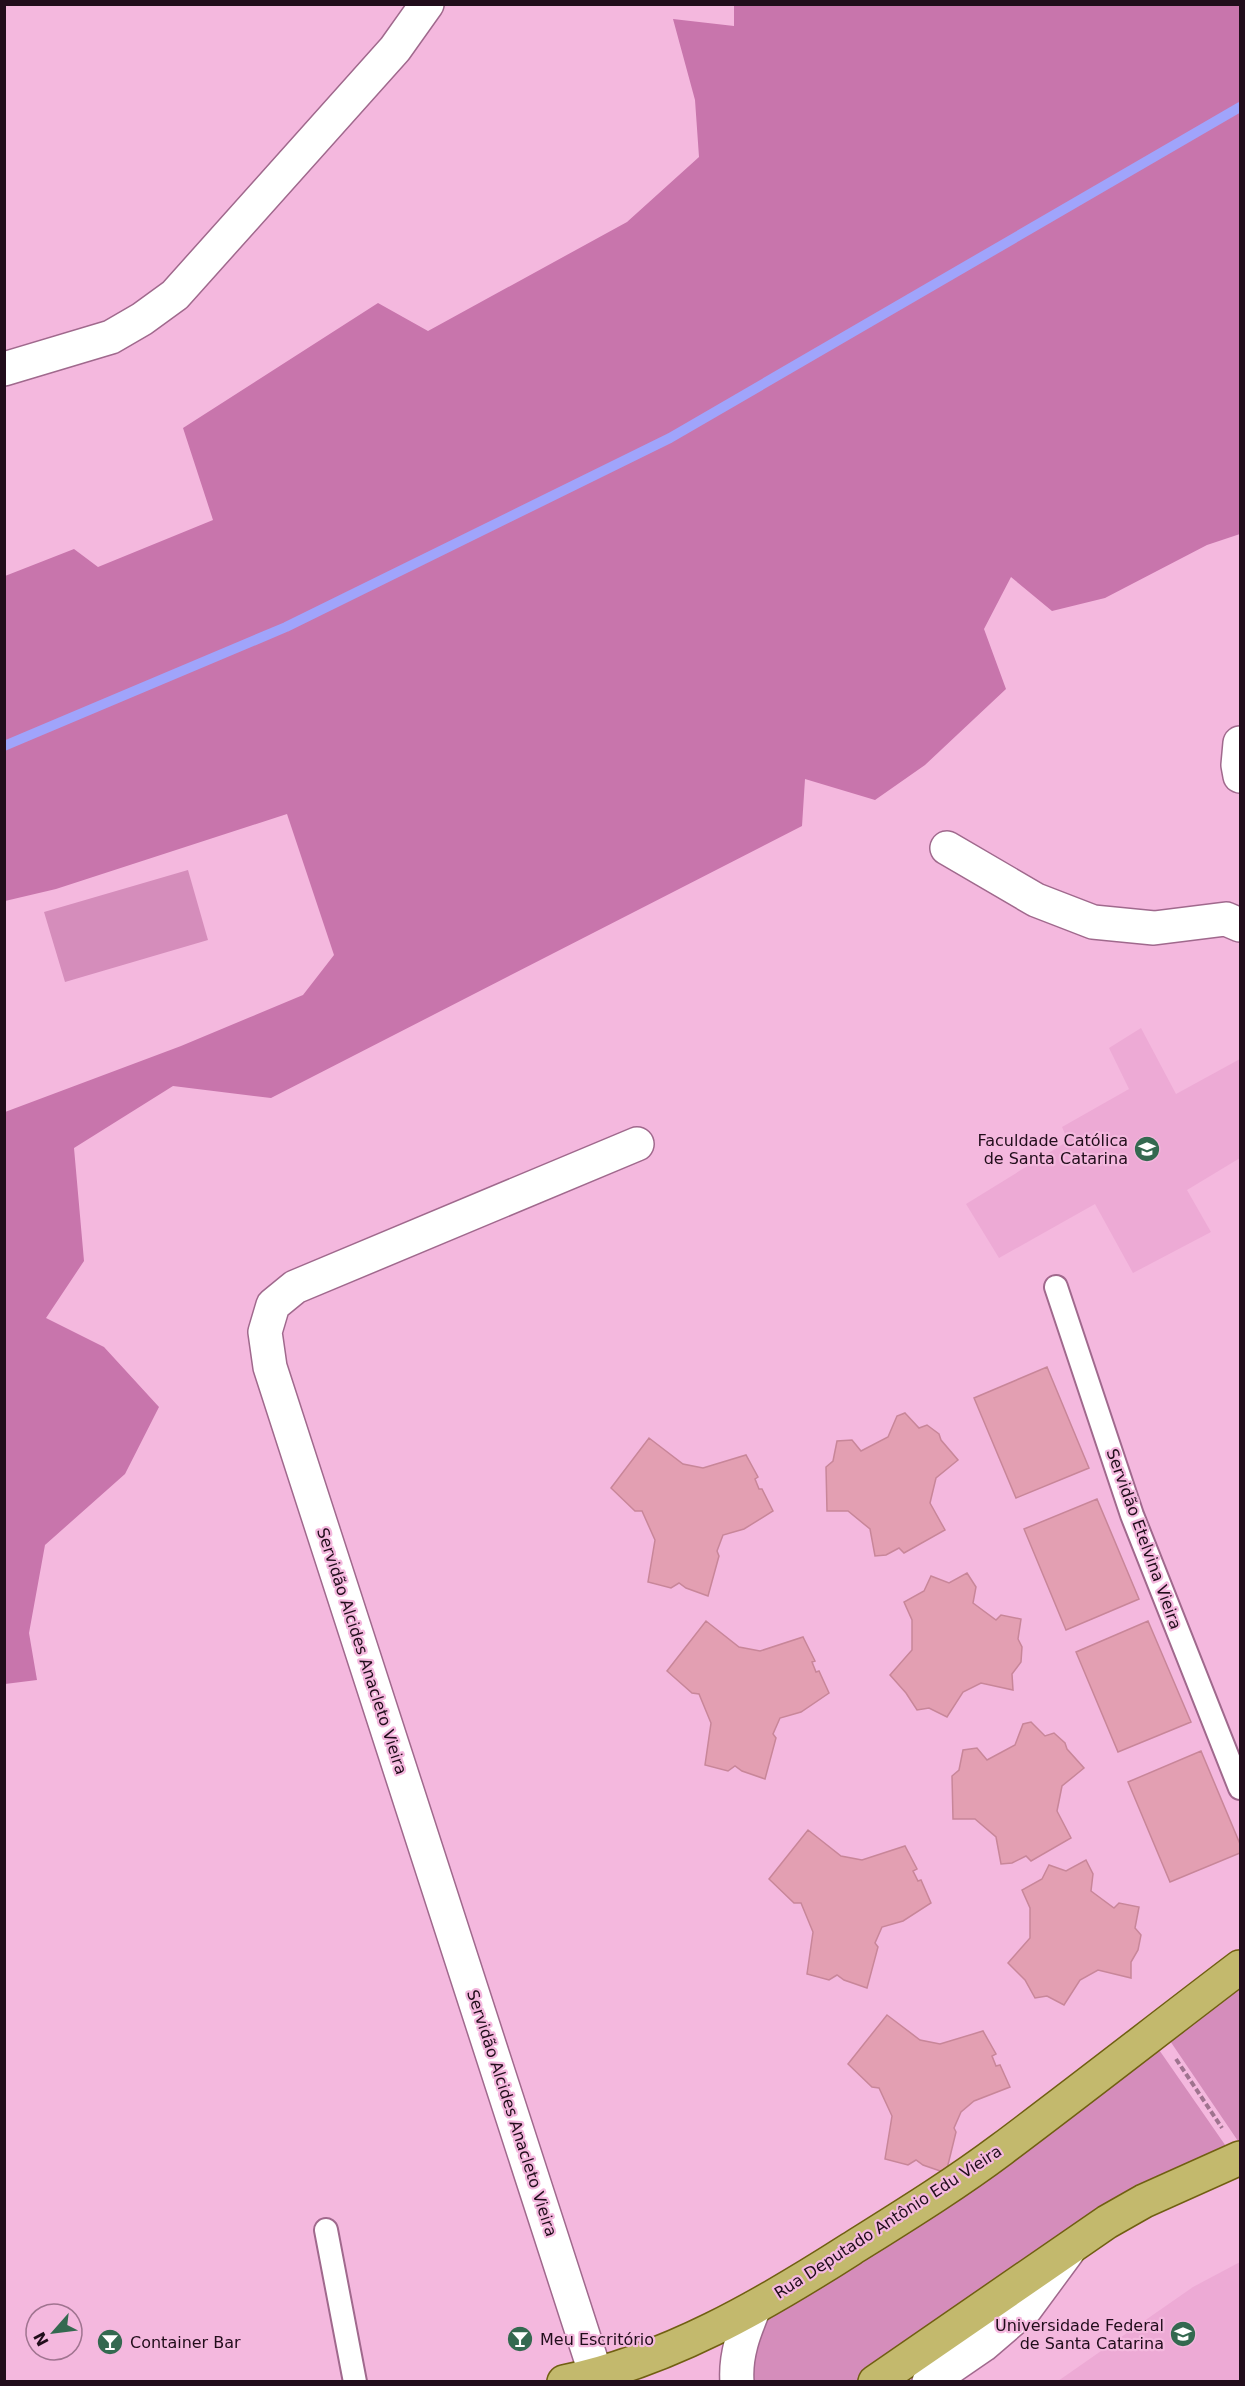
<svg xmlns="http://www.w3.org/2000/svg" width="1245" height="2386" font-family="'DejaVu Sans',sans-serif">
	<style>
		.built { fill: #edaad5 }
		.green { fill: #d58dbb }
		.forest { fill: #c875ac }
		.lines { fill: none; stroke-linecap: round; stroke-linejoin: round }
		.stream { stroke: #a0a4fb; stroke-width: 10 }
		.building { fill: #e39fb2; stroke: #c88699; stroke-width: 1.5 }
		.lane-casing { stroke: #a0698d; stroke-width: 26 }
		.street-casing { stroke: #a0698d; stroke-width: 36 }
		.primary-casing { stroke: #705f11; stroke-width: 36 }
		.path { stroke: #9f738f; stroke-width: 4; stroke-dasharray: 6 3; stroke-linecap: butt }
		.lane { stroke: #fff; stroke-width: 22 }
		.street { stroke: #fff; stroke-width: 33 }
		.primary { stroke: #c3b96d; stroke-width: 33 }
		.labels { text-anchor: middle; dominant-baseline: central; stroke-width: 4.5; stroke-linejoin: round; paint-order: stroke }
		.poi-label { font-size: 16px; fill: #210d1b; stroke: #f4b8de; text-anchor: end }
		.street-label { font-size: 16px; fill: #210d1b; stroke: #f4b8de }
	</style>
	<rect width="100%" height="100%" fill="#f4b8de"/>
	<!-- built -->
	<path class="built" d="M1141 1028 1176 1094 1240 1059V1158L1187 1190 1211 1232 1133 1273 1095 1204 999 1258 966 1204 1068 1141 1062 1127 1129 1089 1109 1048Z
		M1240 2262V2381H1058L1193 2287Z"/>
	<!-- green -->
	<path class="green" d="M188 870 208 940 65 982 44 912Z
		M1240 1978V2144L1164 2032Z
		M1155 2044 1230 2152 866 2381H750L747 2358 765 2313Z"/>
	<!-- forest -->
	<path class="forest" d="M734 4 1240 5V534L1207 545 1105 598 1052 611 1011 577 984 629 1006 689 925 765 875 800 805 779 802 826 271 1098 173 1086 74 1148 84 1261 46 1318 104 1347 159 1407 125 1474 45 1545 29 1633 37 1680 5 1684V1112L181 1046 303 995 334 955 287 814 56 889 5 901V576L74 549 98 567 213 520 183 428 378 303 428 331 627 222 699 157 695 100 673 19 734 26Z"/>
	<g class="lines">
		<!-- stream -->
		<path class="stream" d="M4 746 286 627 670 438 1240 107"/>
	</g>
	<!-- building -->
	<path class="building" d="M1047 1367 1089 1468 1016 1498 974 1398Z
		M905 1413 919 1428 927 1425 939 1434 941 1440 958 1460 936 1478 930 1503 945 1530 904 1553 899 1548 886 1555 875 1556 870 1529 848 1511H827L826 1467 833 1461 837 1441 852 1440 861 1451 888 1437 897 1416Z
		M649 1438 683 1464 703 1468 746 1455 758 1477 755 1479 759 1489H762L773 1511 744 1529 723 1535 717 1551 719 1556 708 1596 686 1588 679 1583 671 1588 648 1582 655 1540 642 1511H635L611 1488Z
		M1097 1499 1139 1599 1066 1630 1024 1529Z
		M967 1573 976 1587 973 1603 996 1620 1001 1615 1021 1619 1018 1639 1022 1647 1021 1662 1012 1674 1013 1690 981 1683 963 1692 947 1717 929 1708 917 1710 906 1693 890 1675 912 1650V1620L904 1602 924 1591 931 1576 949 1583Z
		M706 1621 739 1647 760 1651 803 1637 815 1661 812 1662 816 1672 819 1671 829 1693 801 1712 780 1718 773 1734 776 1738 765 1779 742 1771 735 1766 728 1771 705 1765 711 1723 699 1694 692 1693 667 1671Z
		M1148 1621 1191 1722 1118 1752 1076 1652Z
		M1031 1722 1045 1736 1054 1733 1065 1743 1067 1749 1084 1768 1062 1786 1057 1811 1071 1838 1031 1861 1026 1856 1012 1863 1001 1864 996 1837 975 1819H953L952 1776 959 1770 963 1750 977 1748 987 1760 1015 1745 1023 1724Z
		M1201 1751 1240 1844V1853L1170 1882 1128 1782Z
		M808 1830 841 1856 862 1860 905 1846 917 1869 913 1871 918 1881 921 1880 931 1903 903 1921 882 1927 875 1943 878 1947 867 1988 844 1980 837 1975 829 1980 807 1974 813 1932 801 1903H794L769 1879Z
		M1086 1860 1093 1874 1091 1891 1114 1908 1119 1903 1139 1907 1135 1928 1141 1935 1138 1950 1131 1962V1978L1098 1970 1080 1980 1064 2005 1047 1996 1035 1998 1025 1980 1008 1963 1030 1938V1908L1022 1890 1042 1879 1049 1865 1066 1871Z
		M887 2015 920 2040 940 2044 983 2031 996 2054 992 2056 996 2066 1000 2065 1010 2087 974 2101 961 2112 954 2128 956 2132 946 2173 923 2165 916 2160 908 2165 885 2159 892 2116 879 2088 872 2087 848 2064Z"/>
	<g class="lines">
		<!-- lane casing -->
		<g class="lane-casing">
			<path id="lane" d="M1056 1287 1132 1515 1240 1788
				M326 2230 355 2382"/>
		</g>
		<!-- street casing -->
		<g class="street-casing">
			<path id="street" d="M4 369 111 337 142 319 175 295 395 49 427 4
				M1240 743 1238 765 1240 776
				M947 848 1036 900 1093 922 1154 928 1226 919 1240 925
				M596 2375 270 1367 265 1332 273 1305 295 1287 637 1144
				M737 2382C735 2355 744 2332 754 2308
				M929 2382 983 2345 1026 2308 1068 2251"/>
		</g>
		<!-- primary casing -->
		<g class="primary-casing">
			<path id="primary" d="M564 2382C667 2361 762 2306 851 2249 902 2217 954 2185 1002 2149 1082 2089 1161 2027 1240 1967
				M875 2382 1107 2222 1144 2201 1240 2158"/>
		</g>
		<!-- path -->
		<path class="path" d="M1176 2059 1222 2128"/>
		<!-- lane -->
		<use href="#lane" class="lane"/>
		<!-- street -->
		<use href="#street" class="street"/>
		<!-- primary -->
		<use href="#primary" class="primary"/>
	</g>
	<!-- icons -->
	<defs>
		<g id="university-disc" transform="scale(1.35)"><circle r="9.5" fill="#346950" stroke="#f4b8de"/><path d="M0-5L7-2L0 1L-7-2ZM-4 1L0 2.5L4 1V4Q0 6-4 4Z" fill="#fff"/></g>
		<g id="bar-disc" transform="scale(1.35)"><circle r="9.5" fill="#346950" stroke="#f4b8de"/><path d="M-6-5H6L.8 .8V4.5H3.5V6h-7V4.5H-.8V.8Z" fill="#fff"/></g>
	</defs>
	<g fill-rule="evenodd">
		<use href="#university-disc" x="1147" y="1149"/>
		<use href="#university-disc" x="1183" y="2334"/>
		<use href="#bar-disc" x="520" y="2339"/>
		<use href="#bar-disc" x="110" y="2342"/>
	</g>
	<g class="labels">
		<!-- poi labels -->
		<g class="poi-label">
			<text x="1128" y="1140">Faculdade Católica<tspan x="1128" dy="18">de Santa Catarina</tspan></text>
			<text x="1164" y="2325">Universidade Federal<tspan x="1164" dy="18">de Santa Catarina</tspan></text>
			<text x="540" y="2339" text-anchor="start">Meu Escritório</text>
			<text x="130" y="2342" text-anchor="start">Container Bar</text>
		</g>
		<!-- street labels -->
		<g class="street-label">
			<text transform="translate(1144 1539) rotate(70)">Servidão Etelvina Vieira</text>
			<text transform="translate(362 1651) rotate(72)">Servidão Alcides Anacleto Vieira</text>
			<text transform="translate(512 2113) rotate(72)">Servidão Alcides Anacleto Vieira</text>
			<text transform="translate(888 2222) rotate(-33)">Rua Deputado Antônio Edu Vieira</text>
		</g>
	</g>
	<!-- border -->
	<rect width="1245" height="2386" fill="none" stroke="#210d1b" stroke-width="12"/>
	<!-- north arrow -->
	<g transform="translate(54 2332) rotate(242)"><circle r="28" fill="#f4b8de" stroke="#a07490" stroke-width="1.5"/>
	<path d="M0-4.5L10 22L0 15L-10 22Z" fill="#346950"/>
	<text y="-9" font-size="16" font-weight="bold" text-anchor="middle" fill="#210d1b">N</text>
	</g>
</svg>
